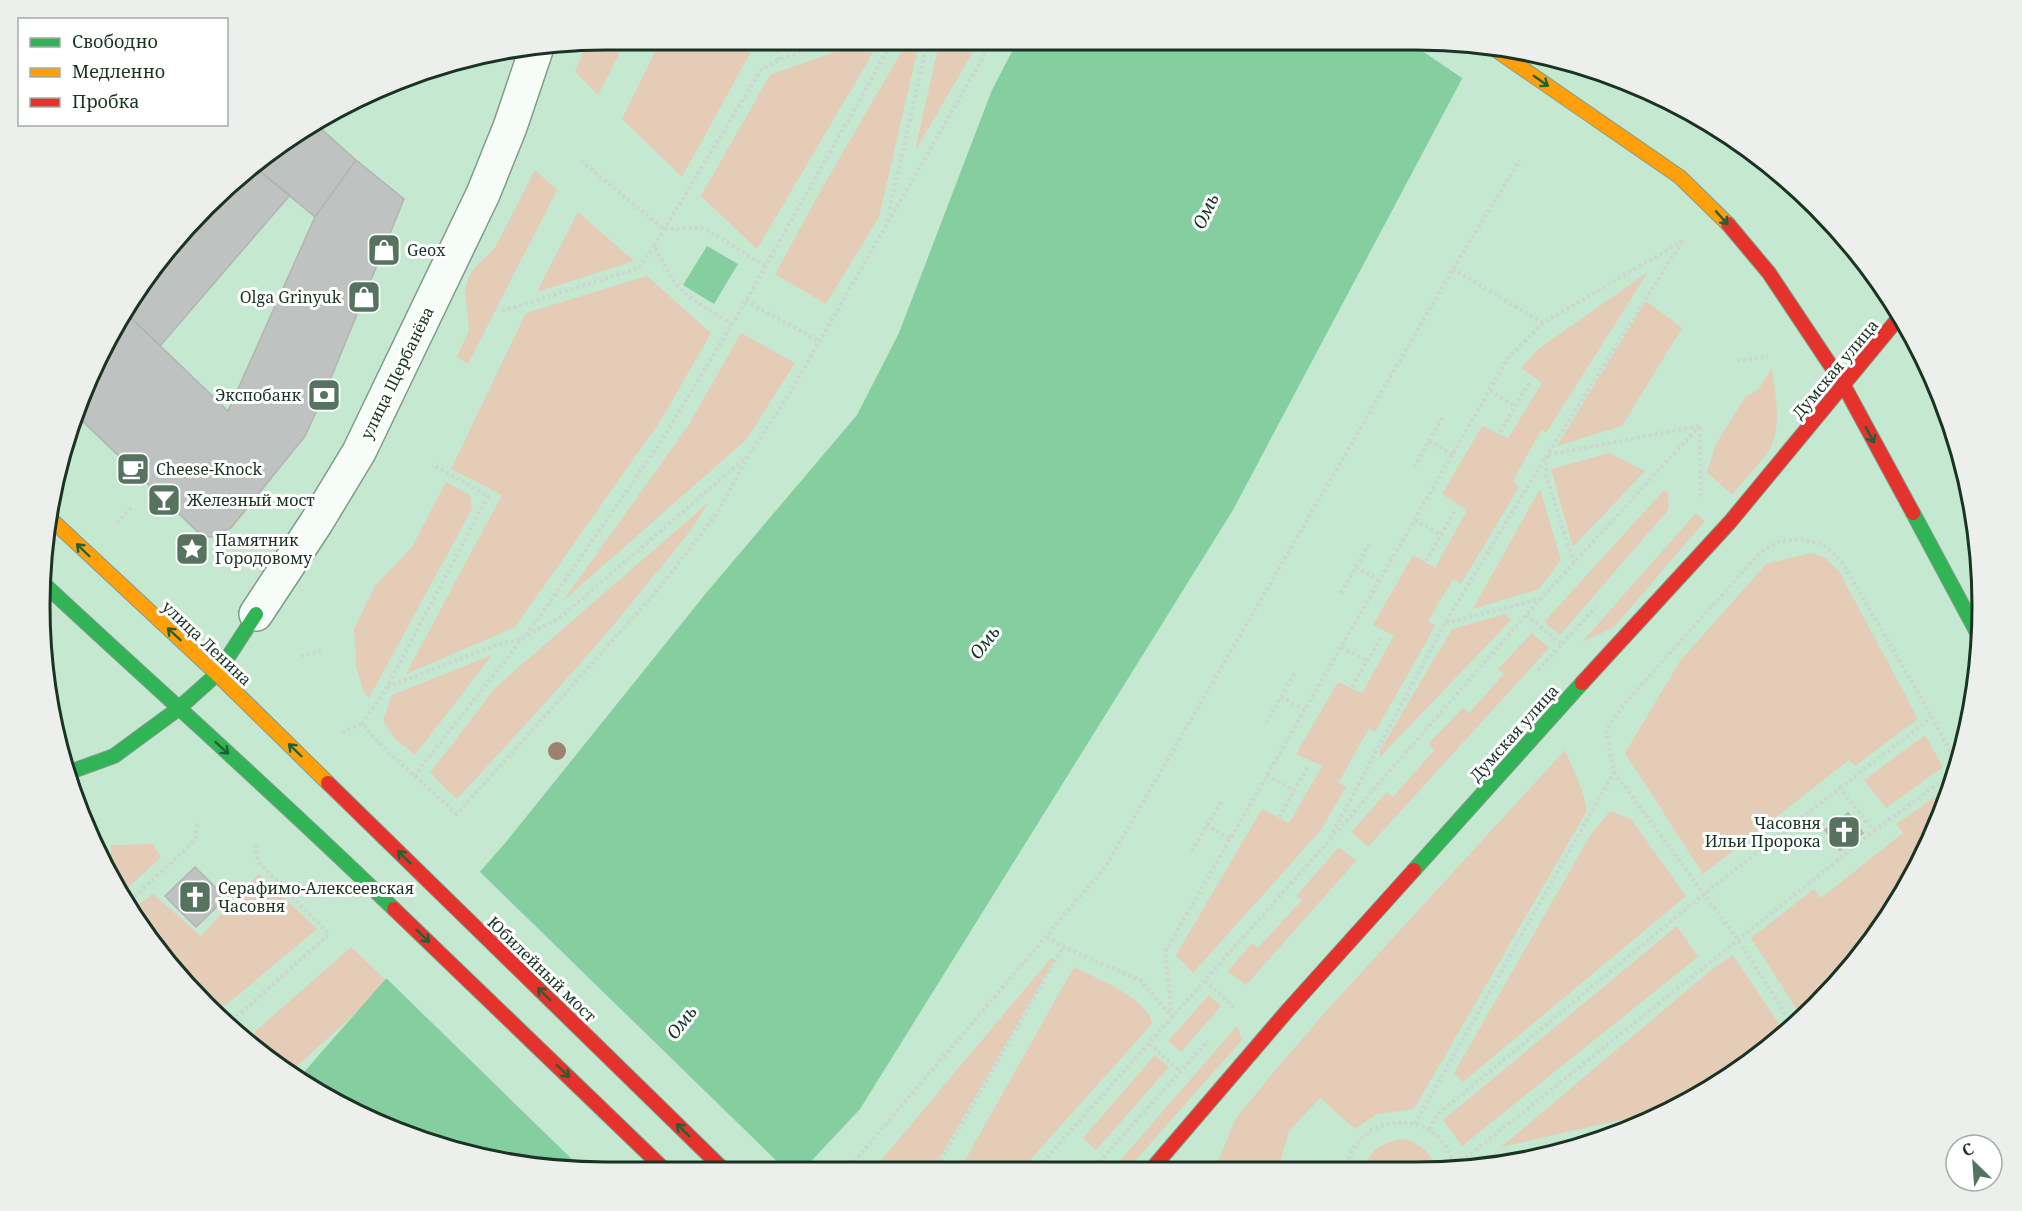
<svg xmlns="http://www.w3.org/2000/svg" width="2022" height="1211" font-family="'Noto Serif',serif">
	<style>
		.green { fill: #e5ccb7 }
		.water { fill: #85cea0 }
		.pier { fill: #c5e8d0 }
		.building { fill: #bec3c1; stroke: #b0b5b2; stroke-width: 1.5 }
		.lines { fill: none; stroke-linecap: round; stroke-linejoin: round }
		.street-casing { stroke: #809c8a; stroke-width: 36 }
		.fast-casing { stroke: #809c8a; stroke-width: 16 }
		.slow-casing { stroke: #809c8a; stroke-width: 16 }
		.jam-casing { stroke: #809c8a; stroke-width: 16 }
		.path { stroke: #ccd7cf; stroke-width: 4; stroke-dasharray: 3 3; stroke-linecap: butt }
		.street { stroke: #f6fcf8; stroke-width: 33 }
		.fast { stroke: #30b455; stroke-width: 14 }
		.slow { stroke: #ff9f0a; stroke-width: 14 }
		.jam { stroke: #e5322d; stroke-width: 14 }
		.tree { fill: #9e816b }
		.oneway { stroke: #226135 }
		.labels { text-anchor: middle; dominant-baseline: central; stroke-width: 6; stroke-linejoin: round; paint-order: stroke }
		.poi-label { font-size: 16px; fill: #1a3424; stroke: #fff; text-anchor: start }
		.street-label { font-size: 16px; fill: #1a3424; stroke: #fff }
		.water-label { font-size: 18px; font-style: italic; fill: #133922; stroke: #fff }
		.rim { fill: none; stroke: #1a3424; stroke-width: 3 }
	</style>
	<rect width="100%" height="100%" fill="#c5e8d0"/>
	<!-- green -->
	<path class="green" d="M606 39H627L598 95 575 72 587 42Z
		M661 39H758L682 177 622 119Z
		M871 39H881L757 249 701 196 770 75Z
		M909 39H920L879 217 826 304 775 274 825 183Z
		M940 39 980 40 915 151Z
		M535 170 557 190 468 364 457 357 469 330 465 289 469 276 476 266 495 248Z
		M578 212 634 261 537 292Z
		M1648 272 1546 433 1541 430 1513 481 1519 487 1461 584 1453 579 1428 621 1435 625 1429 637 1375 732 1369 728 1339 782 1346 787 1320 831 1193 973 1176 955 1262 809 1289 823 1322 766 1296 754 1338 682 1362 693 1394 636 1373 625 1413 555 1435 568 1467 510 1442 494 1482 426 1508 438 1542 383 1521 368 1537 350Z
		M647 276 711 333 661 420 515 627 406 674 502 495 451 469 526 313Z
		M1646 301 1682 328 1622 426 1557 446Z
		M741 333 795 363 747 439 563 601 688 426Z
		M1772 368C1775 394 1782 422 1771 447 1764 460 1742 482 1732 495L1707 472 1716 444 1746 396 1758 390Z
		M1610 453 1645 471 1573 547 1551 469Z
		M446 482 470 495 472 509 369 698 364 692 356 666 354 629 375 586 412 547Z
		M1540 489 1561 560 1539 589 1473 609Z
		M1664 490 1668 493 1669 509 1560 635 1544 622Z
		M708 503C690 535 665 562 642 590 584 663 520 730 457 799L430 773 496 687Z
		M1696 513 1705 521 1614 627 1582 642Z
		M1811 553 1825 558 1839 571 1918 719 1855 766 1849 760 1703 874 1625 753 1680 661 1766 564Z
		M1506 614 1511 620 1380 757 1379 752 1452 629Z
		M1532 633 1549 648 1368 847 1351 832 1387 792 1393 797 1434 750 1429 743 1463 708 1469 713 1504 674 1498 669Z
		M492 655 415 755 395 739 383 720 392 695Z
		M1925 735 1943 767 1886 808 1864 780Z
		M1565 750 1582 790 1587 811 1414 1109 1377 1114 1355 1129 1320 1098 1289 1131 1281 1159V1171H1214L1236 1118 1273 1073 1328 1009Z
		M1951 786 1940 823 1887 921 1802 1018 1751 938 1814 889 1821 898 1903 833 1896 824Z
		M1610 811 1631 819 1686 896 1463 1082 1454 1073 1590 836Z
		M153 844 161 857 128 888C111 874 110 866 111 845Z
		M1339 847 1356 861 1246 985 1228 971 1252 943 1258 948 1302 900 1296 896Z
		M259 874 317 929 220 1010 156 950 134 909 153 894 201 936Z
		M1677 926 1698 957 1462 1146 1443 1120Z
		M351 947 389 983 288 1074 249 1037Z
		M1733 955 1786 1034 1699 1096 1666 1110 1501 1147 1710 971Z
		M1051 958 1055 959 932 1171H872Z
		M1074 967C1095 978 1149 998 1152 1024L1020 1171H959Z
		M1209 995 1221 1006 1181 1052 1168 1041Z
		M1237 1026 1242 1040 1126 1171H1123L1116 1165Z
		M1155 1055 1169 1067 1096 1150 1083 1138Z
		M1405 1139C1422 1145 1432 1154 1438 1171H1364C1368 1149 1385 1141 1405 1139Z"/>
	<!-- water -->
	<path class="water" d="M1018 40H1454L1480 45 1233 510 860 1109 802 1171H568L423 1142 297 1080 506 842 707 592 857 415 899 333 992 90Z
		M707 246 738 264 714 304 683 285Z"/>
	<!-- pier -->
	<path class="pier" d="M1406 40H1454L1483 46 1465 80Z
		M478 870 787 1171H584L384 976Z"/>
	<!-- building -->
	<path class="building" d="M318 126 356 160 315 217 252 165 261 156Z
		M356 160 404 199 324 395 305 436 231 528 211 537 201 535 74 413 124 311 228 411 315 217Z
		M252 165 290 195 160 346 124 311 135 290Z
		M1848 813 1863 833 1840 850 1825 830Z
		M195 867 226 898 196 927 165 896Z"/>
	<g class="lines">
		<!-- street casing -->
		<g class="street-casing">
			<path id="street" d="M256 614 316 523 359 452 483 194 510 127 536 50"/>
		</g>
		<!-- fast casing -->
		<g class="fast-casing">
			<path id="fast" d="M1913 513 1980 638
				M43 583C160 692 280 798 394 909
				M67 773 114 756 178 709 217 674 256 614
				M1414 870 1582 683"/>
		</g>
		<!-- slow casing -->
		<g class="slow-casing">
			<path id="slow" d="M1493 48 1680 177 1728 224
				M53 521 217 674 328 783"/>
		</g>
		<!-- jam casing -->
		<g class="jam-casing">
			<path id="jam" d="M1728 224 1769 273 1843 384 1913 513
				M1582 683 1730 522 1901 315
				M328 783 725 1171
				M394 909 666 1171
				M1150 1171 1288 1010 1414 870"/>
		</g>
		<!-- path -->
		<path class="path" d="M774 39 779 60 837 39
			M581 161 664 229 704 228 765 266
			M887 221 928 39
			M1453 269 1543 323
			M746 301 819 341
			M502 311 639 268 654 246
			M732 325 688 296 675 283 654 246 761 70 779 60
			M1737 361 1768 356
			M1490 391 1515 406
			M1500 432 1531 380
			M1429 441 1453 455
			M1414 467 1444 415
			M1699 496 1701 494 1700 426
			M1415 520 1441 535
			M117 523 133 506
			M1426 561 1456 509
			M1574 563 1546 476 1547 455 1699 426
			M1356 567 1380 581
			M1341 593 1371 541
			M1526 615 1562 644
			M1446 623 1541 599
			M1342 647 1367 661
			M301 656 321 651
			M1538 670 1596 607
			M52 686 60 694
			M387 687 494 646 520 639 561 617 745 458
			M1352 687 1382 636
			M1281 697 1305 710
			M1266 723 1296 671
			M362 724 387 687 488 496 432 464
			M342 732 362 724 388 752 457 814 655 593 718 512 748 456 788 396 993 40
			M1614 772 1738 940 1794 1027
			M1267 775 1294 791
			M414 776 541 615 662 440 746 301 894 39
			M1840 788 1932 717
			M1279 817 1309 765
			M1206 825 1230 839
			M1874 831 1955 771
			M1330 838 1445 623 1547 455 1683 240
			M1192 851 1222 800
			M130 901 195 840 198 821
			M1047 937 1063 947 1140 980 1171 1016
			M1205 981 1236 1009
			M1172 1017 1165 952 1508 358 1543 323 1684 240
			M232 1021 329 934 258 862 255 842
			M1149 1044 1180 1071
			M1415 1124 1614 772 1606 730 1625 703 1761 552 1778 542 1798 539 1823 544 1842 562 1932 717 1957 765
			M1429 1129 1437 1115 1704 894 1840 788 1874 831 1467 1157 1453 1161
			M1477 1167 1608 1134
			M846 1171 1106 866 1453 269 1520 160
			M935 1171 1063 947
			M1035 1171 1326 844 1526 615 1700 425
			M1091 1171 1208 1041
			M1346 1171C1355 1106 1445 1106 1455 1171"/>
		<!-- street -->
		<use href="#street" class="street"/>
		<!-- fast -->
		<use href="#fast" class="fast"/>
		<!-- slow -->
		<use href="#slow" class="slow"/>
		<!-- jam -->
		<use href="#jam" class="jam"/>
	</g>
	<!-- trees -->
	<circle class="tree" cx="557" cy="751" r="9"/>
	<!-- one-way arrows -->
	<defs><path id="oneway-shaft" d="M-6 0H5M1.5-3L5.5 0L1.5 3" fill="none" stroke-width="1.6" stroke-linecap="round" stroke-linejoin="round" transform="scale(1.5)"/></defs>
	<g class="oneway">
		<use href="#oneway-shaft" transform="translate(1541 81) rotate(35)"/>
		<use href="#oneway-shaft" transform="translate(1722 218) rotate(48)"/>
		<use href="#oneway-shaft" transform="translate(1870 435) rotate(62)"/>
		<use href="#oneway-shaft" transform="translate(83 550) rotate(-136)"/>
		<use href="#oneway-shaft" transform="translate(174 634) rotate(-137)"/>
		<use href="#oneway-shaft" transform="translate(222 748) rotate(42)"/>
		<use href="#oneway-shaft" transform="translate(295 750) rotate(-136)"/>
		<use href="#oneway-shaft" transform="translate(404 857) rotate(-136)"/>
		<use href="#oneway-shaft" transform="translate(423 936) rotate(44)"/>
		<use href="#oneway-shaft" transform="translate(544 994) rotate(-136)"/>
		<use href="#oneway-shaft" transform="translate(563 1071) rotate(44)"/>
		<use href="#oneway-shaft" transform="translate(683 1130) rotate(-136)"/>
	</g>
	<!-- icons -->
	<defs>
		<g id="shop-square" transform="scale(1.725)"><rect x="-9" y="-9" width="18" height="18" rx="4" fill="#567360" stroke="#fff"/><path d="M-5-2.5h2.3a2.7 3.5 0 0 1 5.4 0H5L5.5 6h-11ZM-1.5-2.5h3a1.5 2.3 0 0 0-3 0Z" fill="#fff"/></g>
		<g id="bank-square" transform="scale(1.725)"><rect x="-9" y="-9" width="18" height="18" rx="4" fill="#567360" stroke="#fff"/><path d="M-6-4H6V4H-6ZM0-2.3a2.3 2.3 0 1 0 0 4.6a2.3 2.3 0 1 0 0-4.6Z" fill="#fff"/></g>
		<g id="cafe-square" transform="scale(1.725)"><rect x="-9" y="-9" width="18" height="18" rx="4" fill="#567360" stroke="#fff"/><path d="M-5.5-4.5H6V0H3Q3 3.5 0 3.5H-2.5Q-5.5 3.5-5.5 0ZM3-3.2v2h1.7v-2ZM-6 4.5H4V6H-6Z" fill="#fff"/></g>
		<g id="bar-square" transform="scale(1.725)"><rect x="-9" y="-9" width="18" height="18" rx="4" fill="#567360" stroke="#fff"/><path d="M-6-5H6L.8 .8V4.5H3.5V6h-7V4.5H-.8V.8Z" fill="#fff"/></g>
		<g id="sight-square" transform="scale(1.725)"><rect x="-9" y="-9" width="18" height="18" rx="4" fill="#567360" stroke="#fff"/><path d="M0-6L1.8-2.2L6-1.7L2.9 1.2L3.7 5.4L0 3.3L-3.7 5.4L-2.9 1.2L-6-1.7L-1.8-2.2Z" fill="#fff"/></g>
		<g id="church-square" transform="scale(1.725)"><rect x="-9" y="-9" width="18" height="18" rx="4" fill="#567360" stroke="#fff"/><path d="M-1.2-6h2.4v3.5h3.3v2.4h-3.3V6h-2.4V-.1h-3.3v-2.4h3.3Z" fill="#fff"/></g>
	</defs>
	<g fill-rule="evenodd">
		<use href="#shop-square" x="384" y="250"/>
		<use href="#shop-square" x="364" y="297"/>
		<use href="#bank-square" x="324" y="395"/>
		<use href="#cafe-square" x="133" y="469"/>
		<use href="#bar-square" x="164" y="500"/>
		<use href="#sight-square" x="192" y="549"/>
		<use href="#church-square" x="1844" y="832"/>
		<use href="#church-square" x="195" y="897"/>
	</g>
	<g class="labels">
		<!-- poi labels -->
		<g class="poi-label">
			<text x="407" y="250">Geox</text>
			<text x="341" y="297" text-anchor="end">Olga Grinyuk</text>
			<text x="301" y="395" text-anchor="end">Экспобанк</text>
			<text x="156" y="469">Cheese-Knock</text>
			<text x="187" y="500">Железный мост</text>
			<text x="215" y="540">Памятник<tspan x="215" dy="18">Городовому</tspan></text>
			<text x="1821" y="823" text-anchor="end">Часовня<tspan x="1821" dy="18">Ильи Пророка</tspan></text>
			<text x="218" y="888">Серафимо-Алексеевская<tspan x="218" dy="18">Часовня</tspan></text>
		</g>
		<!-- street labels -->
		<g class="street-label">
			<text transform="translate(1835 369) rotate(-50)">Думская улица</text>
			<text transform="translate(397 373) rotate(-64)">улица Щербанёва</text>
			<text transform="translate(207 643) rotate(43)">улица Ленина</text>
			<text transform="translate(1514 733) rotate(-48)">Думская улица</text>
			<text transform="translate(542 969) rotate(44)">Юбилейный мост</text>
		</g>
		<!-- water labels -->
		<g class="water-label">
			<text transform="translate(1205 211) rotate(-65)">Омь</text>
			<text transform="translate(984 642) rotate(-52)">Омь</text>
			<text transform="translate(681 1022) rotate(-52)">Омь</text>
		</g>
	</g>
	<!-- crop -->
	<path d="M0 0H2022V1211H0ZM606 50H1416A556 556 0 0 1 1972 606V606A556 556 0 0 1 1416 1162H606A556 556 0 0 1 50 606V606A556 556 0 0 1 606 50Z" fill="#edefed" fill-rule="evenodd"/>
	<path class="rim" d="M606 50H1416A556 556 0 0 1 1972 606V606A556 556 0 0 1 1416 1162H606A556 556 0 0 1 50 606V606A556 556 0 0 1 606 50Z"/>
	<!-- legend -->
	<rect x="18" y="18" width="210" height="108" fill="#ffffff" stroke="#a3aea7" stroke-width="1.5"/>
	<rect x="30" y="38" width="30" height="9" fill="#30b455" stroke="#a3aea7" stroke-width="1.5"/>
	<text x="72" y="48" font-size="18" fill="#1a3424">Свободно</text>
	<rect x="30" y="68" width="30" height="9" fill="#ff9f0a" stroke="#a3aea7" stroke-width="1.5"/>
	<text x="72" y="78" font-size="18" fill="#1a3424">Медленно</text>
	<rect x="30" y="98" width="30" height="9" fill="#e5322d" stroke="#a3aea7" stroke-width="1.5"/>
	<text x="72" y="108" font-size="18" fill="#1a3424">Пробка</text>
	<!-- north arrow -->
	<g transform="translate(1974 1163) rotate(335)"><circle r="28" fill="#ffffff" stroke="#a3aea7" stroke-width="1.5"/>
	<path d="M0-4.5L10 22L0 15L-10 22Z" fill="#567360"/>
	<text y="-9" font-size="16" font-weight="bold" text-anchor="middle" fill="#1a3424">С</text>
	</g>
</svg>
